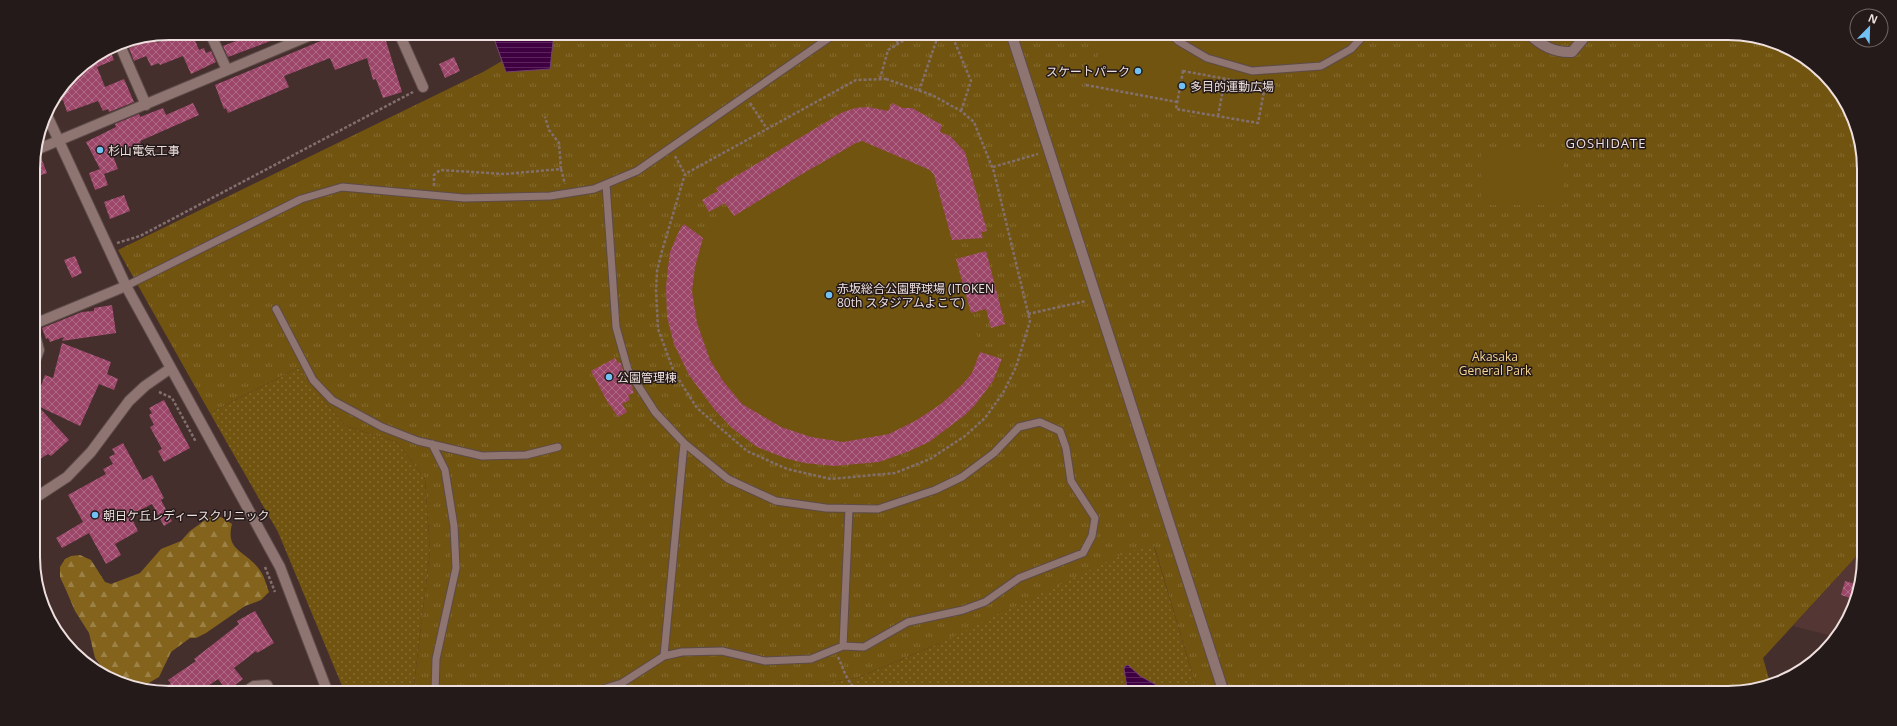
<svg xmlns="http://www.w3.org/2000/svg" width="1897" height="726" font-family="'Open Sans','Noto Sans JP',sans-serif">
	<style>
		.built { fill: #543735 }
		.grass { fill: url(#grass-dots) }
		.forest { fill: url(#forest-firs) }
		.park { fill: url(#park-tufts) }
		.pitch { fill: #715410 }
		.water { fill: url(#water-rules); stroke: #734370 }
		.building { fill: url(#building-cross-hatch) }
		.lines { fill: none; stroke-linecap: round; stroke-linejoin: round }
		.service-casing { stroke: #5d4b49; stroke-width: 9 }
		.minor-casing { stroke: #5d4b49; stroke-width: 12 }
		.tertiary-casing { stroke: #5d4b49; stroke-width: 12 }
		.path { stroke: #83706e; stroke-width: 2.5; stroke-dasharray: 3 2; stroke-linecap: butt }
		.service { stroke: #8e7572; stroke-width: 7 }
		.minor { stroke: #8e7572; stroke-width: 10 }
		.tertiary { stroke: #8e7572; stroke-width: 10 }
		.poi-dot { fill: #72c1f5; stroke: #241a19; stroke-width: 1.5 }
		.labels { text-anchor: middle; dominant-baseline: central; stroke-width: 3; stroke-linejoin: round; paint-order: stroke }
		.poi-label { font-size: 12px; fill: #eddfdd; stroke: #241a19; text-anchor: start }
		.park-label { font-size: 12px; fill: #f7d695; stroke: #241a19 }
		.neighbourhood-label { font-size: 13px; letter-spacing: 1px; fill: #eddfdd; stroke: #241a19 }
		.rim { fill: none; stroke: #eddfdd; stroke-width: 2 }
	</style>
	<defs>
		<pattern id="grass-dots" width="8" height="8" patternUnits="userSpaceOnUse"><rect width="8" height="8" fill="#715410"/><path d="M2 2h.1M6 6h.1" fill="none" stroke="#866c32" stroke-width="1.8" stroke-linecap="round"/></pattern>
		<pattern id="forest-firs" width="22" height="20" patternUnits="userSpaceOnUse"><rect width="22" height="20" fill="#84641c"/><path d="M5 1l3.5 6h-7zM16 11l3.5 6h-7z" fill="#9c8147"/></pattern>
		<pattern id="park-tufts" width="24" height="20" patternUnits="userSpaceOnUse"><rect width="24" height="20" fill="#715410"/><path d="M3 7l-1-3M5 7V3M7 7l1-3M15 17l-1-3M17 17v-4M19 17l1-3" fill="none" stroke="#866c32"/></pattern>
		<pattern id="water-rules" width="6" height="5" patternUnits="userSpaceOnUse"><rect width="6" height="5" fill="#3f0041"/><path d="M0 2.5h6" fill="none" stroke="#5b255c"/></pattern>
		<pattern id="building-cross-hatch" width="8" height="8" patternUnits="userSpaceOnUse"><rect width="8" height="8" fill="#9c476a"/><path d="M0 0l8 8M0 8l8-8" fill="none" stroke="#af6a86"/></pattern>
	</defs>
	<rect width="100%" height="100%" fill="#452f2d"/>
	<!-- built -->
	<path class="built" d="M1864 548 1857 600 1841 633 1836 637 1793 626Z"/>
	<!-- grass -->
	<path class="grass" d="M1087 322 1198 693H754L857 678 940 643Z
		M298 368 345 426 397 442 425 479 430 551 413 693H345L278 532 210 413Z"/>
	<!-- forest -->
	<path class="forest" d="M221 517 232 524C225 551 245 550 259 569 264 575 266 584 269 592L261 600 245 606 206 633 196 638H190L171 652 159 677 147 684H135L116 680 107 674 95 658 89 633 75 611 66 590 60 577V567L65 559 71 556 80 555 91 560 105 582 111 584 140 573 161 549 181 541 190 531 208 518Z"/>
	<!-- park -->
	<path class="park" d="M492 33H1728L1771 40 1830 80 1850 109 1863 151 1864 548 1763 658 1771 686 1736 693H1198L1154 545 1125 553 940 643 857 678 754 693H413L430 551 425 479 397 442 345 426 298 368 210 413 118 250 483 72 502 61Z"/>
	<!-- pitch -->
	<path class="pitch" d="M1102 33H1372C1358 48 1341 64 1321 70 1307 75 1289 74 1274 75L1262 128 1091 96Z
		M862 141 930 170 934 175C946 218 957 262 969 305 971 316 981 344 979 354 976 377 950 398 932 410 919 419 904 429 889 434 875 438 858 441 843 442 818 442 792 433 771 421 762 416 751 411 743 404 714 380 698 339 694 303 691 279 694 249 709 231L856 143Z
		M1481 153H1563V205H1481Z"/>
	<!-- water -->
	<path class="water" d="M492 33H554L550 69 506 72Z
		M1128 665 1140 676 1160 687 1162 693H1128L1124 669 1125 666Z"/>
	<!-- building -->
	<path class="building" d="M183 33H192L199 50 204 48 206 53 211 51 216 62 191 74 183 56 160 65 159 63 151 66 146 56 134 61 129 48 136 45 134 40 154 36 157 43Z
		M246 33H288L289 34 228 57 223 46 241 39 240 35Z
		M336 33H393L394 38 386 41 402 92 383 98 376 79 373 80 367 58 335 70 330 58 284 76 289 87 228 113 226 108 224 109 215 85 323 40 322 39Z
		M109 48 114 60 97 67 105 87 124 79 134 102 109 112 108 109 103 111 98 101 67 112 63 100 50 105 79 67Z
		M454 57 460 71 445 78 439 64Z
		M193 103 199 115 140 141 141 144 113 156 118 169 104 174 108 185 95 190 89 173 100 169 86 142 116 127 115 124 139 114 140 117 163 108 166 115Z
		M892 103 902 108H912L942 125 940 132 950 136 965 152 987 231 981 232 983 238 952 240 934 175 930 170 862 141 856 143 802 174 734 216 725 203 709 212 702 200 718 191 716 188 841 113 855 108 868 107 888 111Z
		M40 155 47 173 33 178 34 156Z
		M124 195 130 211 110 219 104 202Z
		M684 224 703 238 695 267 692 291 697 323 710 360 723 381 742 404 781 427 811 437 843 442 889 434 915 421 941 404 962 385 972 373 980 352 1002 359 993 381 975 405 965 415 929 442 907 452 879 462 834 466 804 463 785 458 757 447 732 428 714 409 689 375 674 344 667 317 666 287 668 267 670 252 680 229Z
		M986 251 1005 324 991 328 986 309 971 313 956 259Z
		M75 256 82 273 72 278 64 260Z
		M112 305 116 333 62 341 64 337 50 342 48 338 46 339 42 328 82 312 94 311V308Z
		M62 343 111 362 107 374 118 379 114 390 99 384 80 426 38 406 69 440 51 456 48 454 35 462V387L39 391 45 375 53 378Z
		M615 358 618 363 620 362 624 373 633 388H632L634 393 628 395 630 400 622 404 627 412 618 417 610 405H609L591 371Z
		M164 400 190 448 164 462 158 451 162 449 150 427 154 425 149 415 152 413 149 408Z
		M123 443 143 480 152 475 164 498 161 500 172 521 164 526 152 504 130 515 138 531 115 544 121 555 106 564 89 533 62 548 56 538 83 522 68 495 106 474 103 469 113 464 109 457 115 454 112 449Z
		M1845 581 1859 585 1857 600 1841 595Z
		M255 611 274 643 257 653 256 651 234 668 243 679 227 691 218 679 198 693 159 691 171 683 168 680 196 661 194 659 239 624 237 621Z"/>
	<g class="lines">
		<!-- service casing -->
		<g class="service-casing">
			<path id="service" d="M1170 33 1178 41 1207 58 1252 71 1321 66 1351 49 1366 33
				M126 286 301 199 342 187 464 198 550 196 594 189 637 171 836 33
				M276 309 313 380 332 400 382 427 418 441 482 456 526 455 558 447
				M432 444 445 470 454 526 456 568 436 659 435 693
				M843 646 849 509
				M664 656 682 652 722 651 765 661 811 659 843 646 864 647 908 622 963 610 985 602 1019 578 1083 553 1092 536 1095 518 1071 481 1066 448 1060 431 1040 422 1019 427 994 453 962 477 935 490 878 509 826 508 776 501 728 479 684 443
				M590 693 622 683 664 656 684 443 655 412 628 370 616 327 606 184"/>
		</g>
		<!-- minor casing -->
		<g class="minor-casing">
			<path id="minor" d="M210 33 227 70
				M399 33 423 87
				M1528 33C1540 45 1554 53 1572 52L1588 33
				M119 43 146 105
				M36 150 316 33
				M34 324 126 286
				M34 331 39 350 34 364
				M243 693 254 686 267 685 271 693"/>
		</g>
		<!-- tertiary casing -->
		<g class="tertiary-casing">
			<path id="tertiary" d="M1011 33 1224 693
				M46 113 126 286 280 567 328 693
				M35 498 67 477 91 452 129 401 145 386 171 368
				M1708 693H1718"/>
		</g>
		<!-- path -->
		<path class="path" d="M890 33 898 43
			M951 33 971 81 961 111
			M1183 71 1265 86 1258 123 1176 109Z
			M880 79 888 50 916 33
			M886 79 932 95 961 111 974 122 994 172 1030 321 1016 367 1003 393 985 418 965 436 930 459 895 473 831 479 787 469 747 451 697 408 674 372 658 329 656 290 657 271 662 251 685 174 856 80Z
			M1086 85 1177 102
			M919 91 939 33
			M750 103 767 129
			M1218 116 1225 79
			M675 156 685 174
			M993 167 1038 154
			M561 169 565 184
			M434 186V175L440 170 505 174 561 169 559 143 549 130 545 117
			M117 243 140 236 413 92
			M1028 314 1086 301
			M159 392 172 398 196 442
			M265 567 275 592
			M838 657C844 670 848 686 861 693"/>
		<!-- service -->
		<use href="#service" class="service"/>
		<!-- minor -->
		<use href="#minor" class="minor"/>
		<!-- tertiary -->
		<use href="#tertiary" class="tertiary"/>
	</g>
	<!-- markers -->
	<g class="poi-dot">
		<circle cx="1138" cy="71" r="4"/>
		<circle cx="1182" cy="86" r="4"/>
		<circle cx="100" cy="150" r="4"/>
		<circle cx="829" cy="295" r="4"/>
		<circle cx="609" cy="377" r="4"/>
		<circle cx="95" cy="515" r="4"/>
	</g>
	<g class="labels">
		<!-- poi labels -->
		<g class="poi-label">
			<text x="1130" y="71" text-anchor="end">スケートパーク</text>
			<text x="1190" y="86">多目的運動広場</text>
			<text x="108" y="150">杉山電気工事</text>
			<text x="837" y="288">赤坂総合公園野球場 (ITOKEN<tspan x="837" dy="14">80th スタジアムよこて)</tspan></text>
			<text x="617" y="377">公園管理棟</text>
			<text x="103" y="515">朝日ケ丘レディースクリニック</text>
		</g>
		<!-- park labels -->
		<g class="park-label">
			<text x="1495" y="356">Akasaka<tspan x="1495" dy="14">General Park</tspan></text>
		</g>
		<!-- neighbourhood labels -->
		<g class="neighbourhood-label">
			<text x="1606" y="143">GOSHIDATE</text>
		</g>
	</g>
	<!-- crop -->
	<path d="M0 0H1897V726H0ZM169 40H1728A129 129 0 0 1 1857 169V557A129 129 0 0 1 1728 686H169A129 129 0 0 1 40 557V169A129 129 0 0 1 169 40Z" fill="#241a19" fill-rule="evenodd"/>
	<path class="rim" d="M169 40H1728A129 129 0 0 1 1857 169V557A129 129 0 0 1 1728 686H169A129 129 0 0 1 40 557V169A129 129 0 0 1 169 40Z"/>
	<!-- north arrow -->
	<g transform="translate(1869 28) rotate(23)"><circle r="19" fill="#241a19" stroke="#746967"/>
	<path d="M0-3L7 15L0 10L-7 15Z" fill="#72c1f5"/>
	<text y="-6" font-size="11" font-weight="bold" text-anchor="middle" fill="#eddfdd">N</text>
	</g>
</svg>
